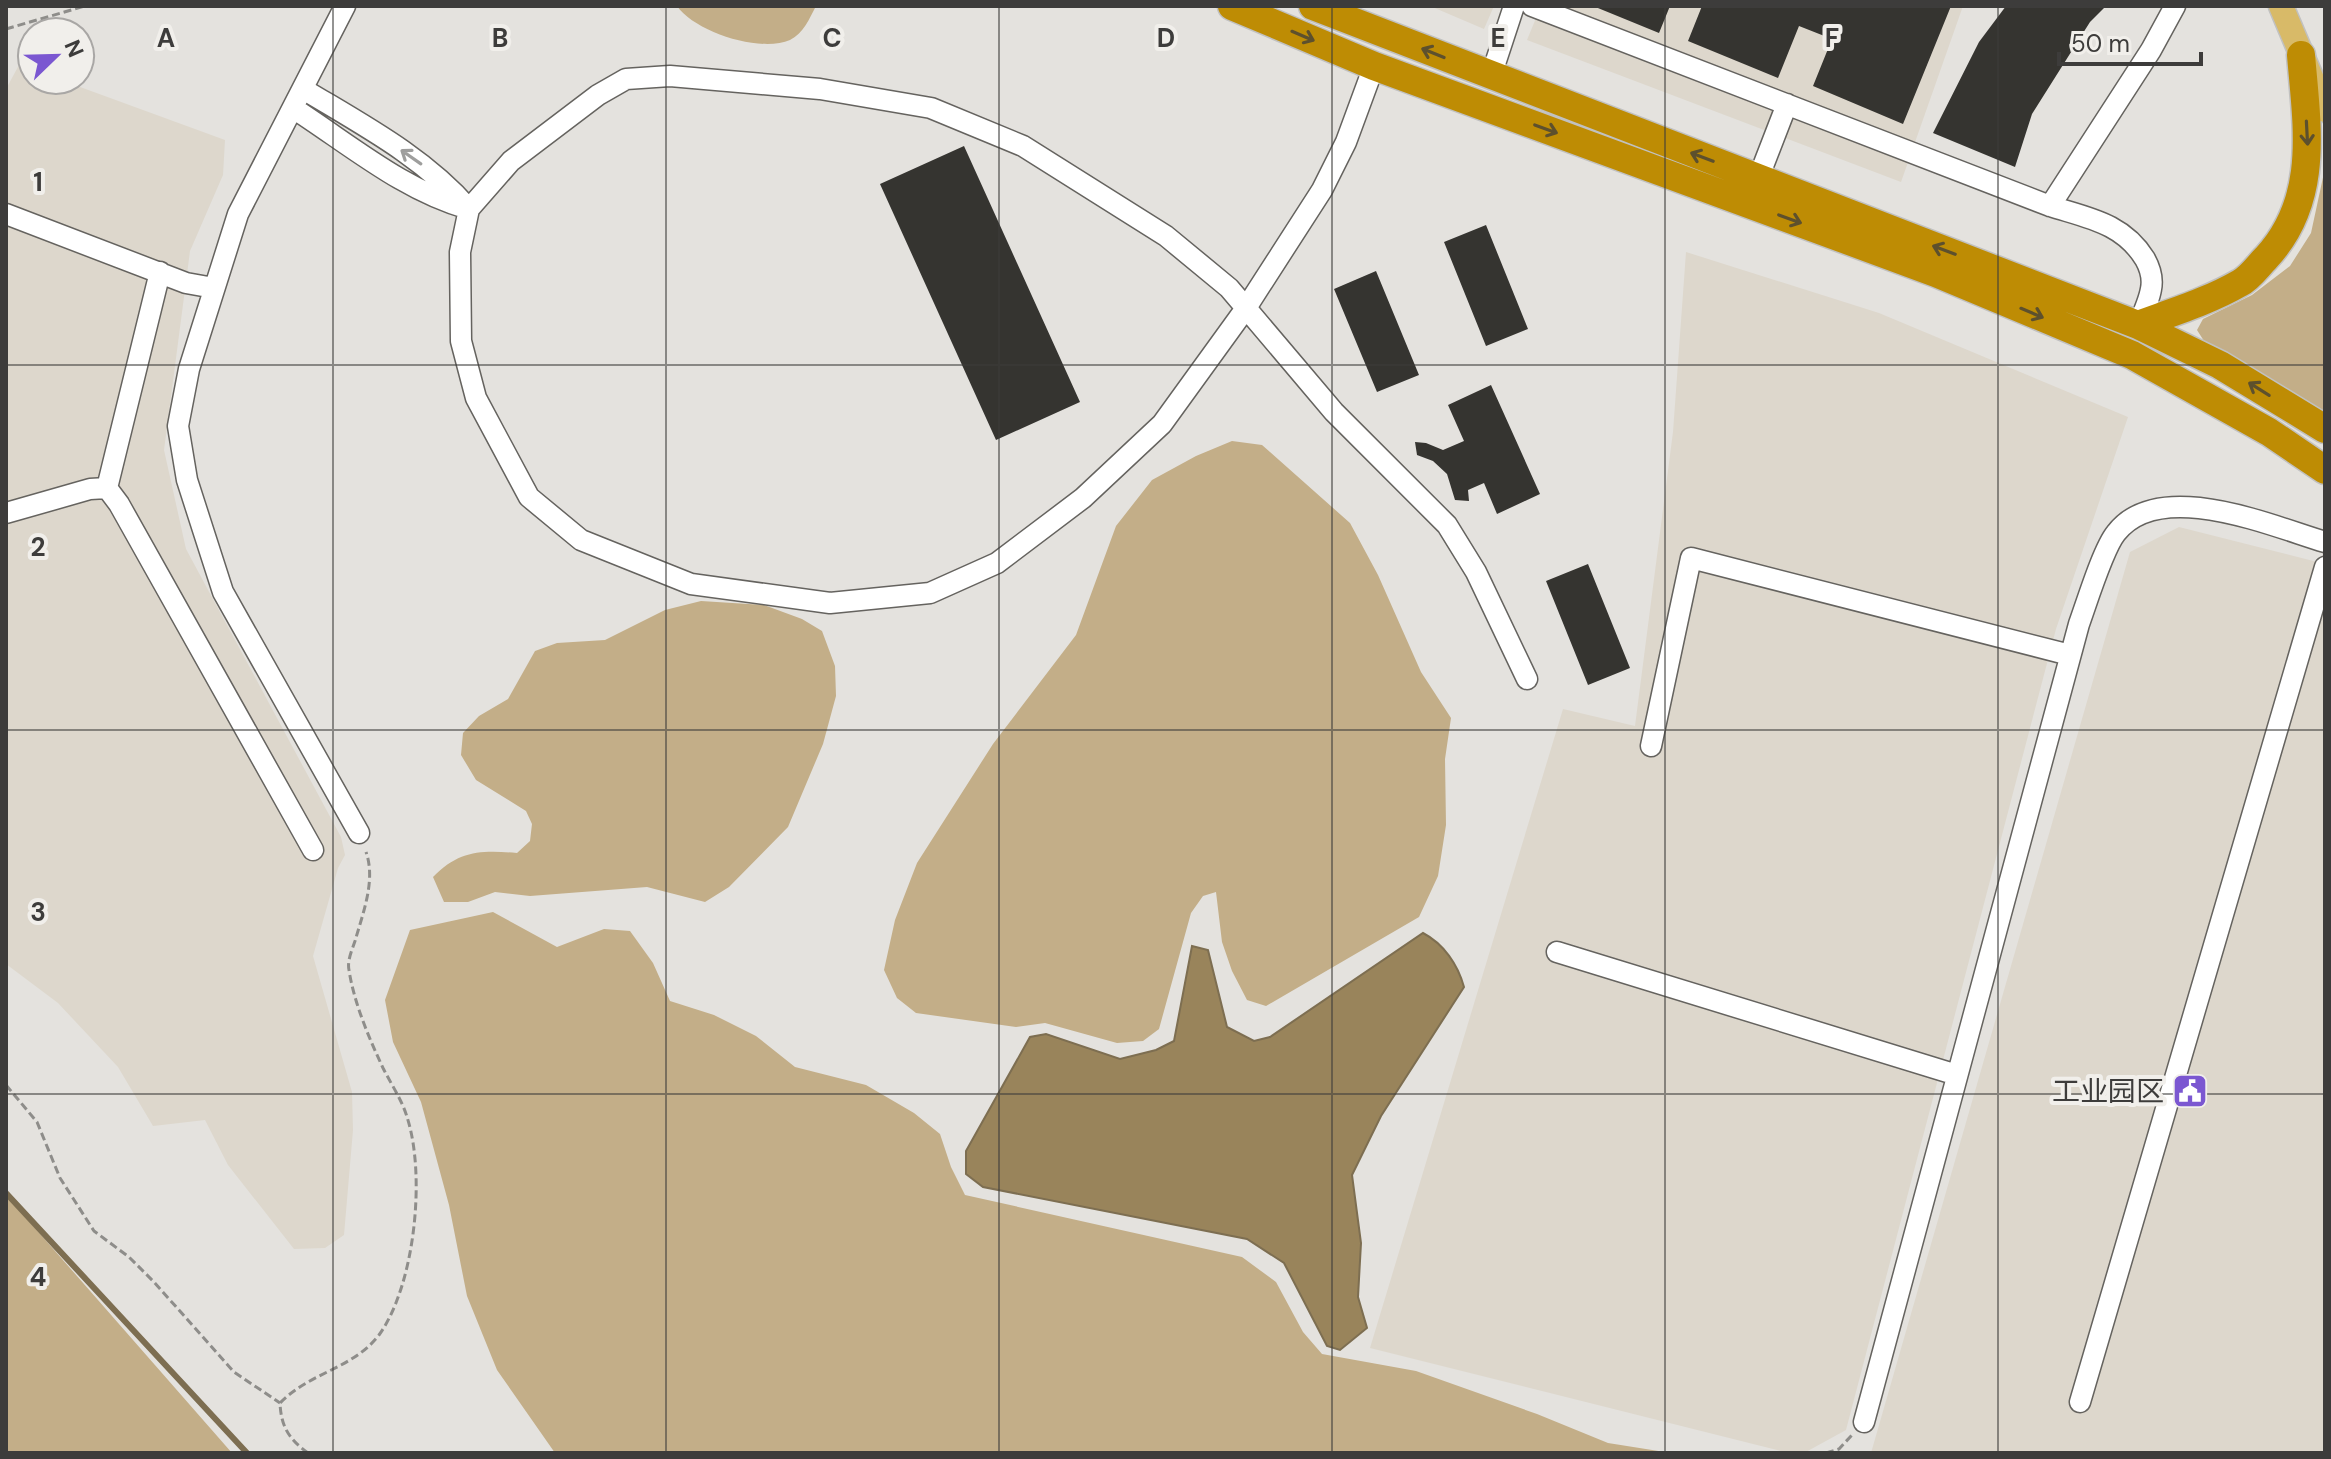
<svg xmlns="http://www.w3.org/2000/svg" width="2331" height="1459" font-family="'DM Sans','Noto Sans SC',sans-serif">
	<style>
		.built { fill: #ddd7cc }
		.green { fill: #c3ae88 }
		.water { fill: #99845b; stroke: #7d6e51; stroke-width: 2 }
		.lines { fill: none; stroke-linecap: round; stroke-linejoin: round }
		.stream { stroke: #7d6e51; stroke-width: 6 }
		.building { fill: #353430 }
		.minor-casing { stroke: #65635f; stroke-width: 23 }
		.major-casing { stroke: #c1c1c0; stroke-width: 27 }
		.highway-casing { stroke: #c1c1c0; stroke-width: 31 }
		.path { stroke: #8e8d8a; stroke-width: 3; stroke-dasharray: 8 4; stroke-linecap: butt }
		.minor { stroke: #fff; stroke-width: 20 }
		.major { stroke: #d8ba68; stroke-width: 24 }
		.highway { stroke: #be8c04; stroke-width: 28 }
		.oneway { stroke: #5d502d }
		.oneway2 { stroke: #9e9e9d }
		.grid { fill: none; stroke: #3d3c3b; stroke-width: 2; stroke-opacity: 0.55 }
		.labels { text-anchor: middle; dominant-baseline: central; stroke-width: 8; stroke-linejoin: round; paint-order: stroke }
		.poi-label { font-size: 28px; fill: #3d3c3b; stroke: #f1efeb; text-anchor: end }
		.grid-label { font-size: 26px; text-anchor: middle; font-weight: bold; fill: #3d3c3b; stroke: #f1efeb; stroke-width: 8; stroke-linejoin: round; paint-order: stroke }
	</style>
	<rect width="100%" height="100%" fill="#e4e2de"/>
	<!-- built -->
	<path class="built" d="M1430 6H1494L1484 29Z
		M1541 6H1963L1901 182 1527 40Z
		M19 65 32 69V80H61L225 140 223 175 190 251 164 450 186 549 341 837 345 855 338 868 313 956 352 1092 353 1130 344 1235 325 1248 294 1249 228 1165 205 1120 153 1126 118 1067 58 1003 6 964V89Z
		M1686 252 1879 313 2128 417 2056 629 1846 1430 1804 1453H1789L1370 1348 1563 709 1635 726 1673 432Z
		M2179 527 2325 564V1450L2320 1453H1871L2130 552Z"/>
	<!-- green -->
	<path class="green" d="M677 6H816C809 19 804 33 790 40 760 53 695 32 677 6Z
		M2325 168V419L2215 349 2204 341 2197 330 2203 319 2252 295 2290 266 2311 233Z
		M1232 441 1262 445 1350 523 1378 575 1421 672 1451 718 1445 759 1446 825 1438 876 1419 917 1266 1006 1247 1000 1232 971 1222 942 1216 892 1203 896 1191 913 1159 1029 1143 1041 1117 1043 1045 1023 1016 1027 916 1013 897 998 884 970 895 920 917 863 993 744 1076 635 1116 526 1152 480 1196 456Z
		M701 601 764 605 802 619 822 631 835 666 836 696 823 744 788 827 729 887 705 902 647 887 530 896 495 892 468 902H444L433 877C459 850 482 850 517 853L530 841 532 824 526 811 476 780 461 755 463 733 479 716 508 699 535 651 557 643 605 640 665 610Z
		M493 912 557 947 604 929 630 931 653 963 670 1001 714 1015 756 1036 795 1067 866 1085 914 1113 940 1134 951 1167 965 1195 1242 1257 1276 1282 1303 1332 1322 1354 1416 1371 1537 1414 1608 1443 1671 1453H555L497 1370 467 1296 449 1205 421 1102 393 1042 385 1000 410 930Z
		M6 1195 232 1453H6Z"/>
	<!-- water -->
	<path class="water" d="M1423 933C1444 944 1458 965 1464 987L1381 1116 1352 1175 1361 1243 1358 1297 1367 1328 1340 1350 1327 1346 1284 1263 1247 1239 983 1187 966 1174V1151L1030 1037 1046 1034 1120 1059 1156 1050 1174 1041 1192 946 1208 950 1227 1027 1254 1041 1270 1037Z"/>
	<g class="lines">
		<!-- stream -->
		<path class="stream" d="M6 1193 247 1453"/>
	</g>
	<!-- building -->
	<path class="building" d="M1593 6H1670L1659 33Z
		M1702 6H1951L1903 124 1813 86 1832 39 1799 26 1778 78 1688 41Z
		M2006 6H2106L2090 22 2032 114 2015 167 1933 133 1979 42Z
		M964 146 1080 402 996 440 880 184Z
		M1486 225 1528 329 1486 346 1444 242Z
		M1376 271 1419 375 1377 392 1334 289Z
		M1491 385 1540 494 1497 514 1484 483 1468 490 1469 501 1455 500 1447 474 1433 461 1417 455 1415 442 1426 443 1443 450 1464 441 1448 405Z
		M1588 564 1630 668 1588 685 1546 581Z"/>
	<g class="lines">
		<!-- minor casing -->
		<g class="minor-casing">
			<path id="minor" d="M345 6 238 214 189 369 178 426 187 480 223 592 359 833
				M1532 6 2050 206C2088 218 2123 223 2145 259 2150 268 2153 279 2151 289 2149 301 2143 314 2138 325
				M1374 66 1346 142 1322 190 1246 308 1162 424 1083 498 997 563 930 593 830 603 691 584 581 540 529 497 476 398 461 341 460 252 469 209 511 161 598 95 626 79 670 76 820 89 931 108 1023 146 1166 236 1229 288 1246 308 1334 412 1447 525 1476 572 1527 679
				M1491 76 1514 6
				M303 89C361 124 424 157 469 209
				M293 108C349 144 404 191 469 209
				M1758 179 1787 104
				M2050 206 2151 50 2175 6
				M6 214 186 283 214 288
				M107 488 160 272
				M6 513 90 489 107 488 119 504 313 850
				M1651 746 1691 558 2070 655
				M1557 952 1957 1075
				M2080 1402 2325 567
				M1864 1422 2079 624C2087 602 2103 549 2116 533 2159 477 2271 526 2325 542"/>
		</g>
		<!-- major casing -->
		<g class="major-casing">
			<path id="major" d="M2281 6 2325 110"/>
		</g>
		<!-- highway casing -->
		<g class="highway-casing">
			<path id="highway" d="M1232 6 1374 66 1936 273 2132 355 2269 432 2325 470
				M1313 6 2138 325 2220 365 2325 429
				M2138 325C2173 312 2209 301 2240 283 2250 278 2258 266 2266 258 2320 200 2307 127 2301 55"/>
		</g>
		<!-- path -->
		<path class="path" d="M6 29 85 6
			M6 1085 37 1122 60 1178 94 1231 129 1257 154 1282 234 1372 280 1403
			M308 1453C289 1439 281 1427 280 1403 310 1372 353 1369 379 1335 415 1285 426 1175 407 1117 402 1100 391 1084 383 1068 369 1038 354 1003 349 970 347 961 352 950 355 941 363 913 376 880 366 852
			M1826 1453 1839 1449 1852 1435"/>
		<!-- minor -->
		<use href="#minor" class="minor"/>
		<!-- major -->
		<use href="#major" class="major"/>
		<!-- highway -->
		<use href="#highway" class="highway"/>
	</g>
	<!-- one-way arrows -->
	<defs><path id="oneway-shaft" d="M-6 0H5M1.5-3L5.5 0L1.5 3" fill="none" stroke-width="1.6" stroke-linecap="round" stroke-linejoin="round" transform="scale(2)"/></defs>
	<g class="oneway">
		<use href="#oneway-shaft" transform="translate(1303 36) rotate(23)"/>
		<use href="#oneway-shaft" transform="translate(1433 53) rotate(-158)"/>
		<use href="#oneway-shaft" transform="translate(1546 129) rotate(20)"/>
		<use href="#oneway-shaft" transform="translate(2307 133) rotate(87)"/>
		<use href="#oneway-shaft" transform="translate(1702 157) rotate(-159)"/>
		<use href="#oneway-shaft" transform="translate(1790 219) rotate(20)"/>
		<use href="#oneway-shaft" transform="translate(1944 250) rotate(-159)"/>
		<use href="#oneway-shaft" transform="translate(2032 313) rotate(23)"/>
		<use href="#oneway-shaft" transform="translate(2259 389) rotate(-148)"/>
	</g>
	<use class="oneway2" href="#oneway-shaft" transform="translate(411 157) rotate(-145)"/>
	<!-- grid -->
	<path class="grid" d="M333 6V1453M666 6V1453M999 6V1453M1332 6V1453M1665 6V1453M1998 6V1453M6 365H2325M6 730H2325M6 1094H2325"/>
	<!-- icons -->
	<defs>
		<g id="civic-square" transform="scale(1.8)"><rect x="-9" y="-9" width="18" height="18" rx="4" fill="#7b57d1" stroke="#f1efeb"/><path d="M-.6-6.5H3V-4.5H.6V-3L4-1V1h2V6H-6V1h2V-1L-.6-3ZM-1.2 2.5V6h2.4V2.5Z" fill="#fff"/></g>
	</defs>
	<g fill-rule="evenodd">
		<use href="#civic-square" x="2190" y="1091"/>
	</g>
	<g class="labels">
		<!-- poi labels -->
		<g class="poi-label">
			<text x="2164" y="1091">工业园区</text>
		</g>
	</g>
	<g class="grid-label">
		<text x="166" y="47">A</text>
		<text x="500" y="47">B</text>
		<text x="832" y="47">C</text>
		<text x="1166" y="47">D</text>
		<text x="1498" y="47">E</text>
		<text x="1832" y="47">F</text>
		<text x="38" y="191">1</text>
		<text x="38" y="556">2</text>
		<text x="38" y="921">3</text>
		<text x="38" y="1286">4</text>
	</g>
	<!-- border -->
	<rect width="2331" height="1459" fill="none" stroke="#3d3c3b" stroke-width="16"/>
	<!-- north arrow -->
	<g transform="translate(56 56) rotate(67)"><circle r="38" fill="#f1efeb" stroke="#a9a7a5" stroke-width="2"/>
	<path d="M0-6L14 30L0 20L-14 30Z" fill="#7b57d1"/>
	<text y="-12" font-size="22" font-weight="bold" text-anchor="middle" fill="#3d3c3b">N</text>
	</g>
	<!-- scale -->
	<path d="M2059 52v12h142v-12" fill="none" stroke="#3d3c3b" stroke-width="4"/>
	<text x="2071" y="52" font-size="24" fill="#3d3c3b" stroke="#f1efeb" stroke-width="6" paint-order="stroke">50 m</text>
</svg>
